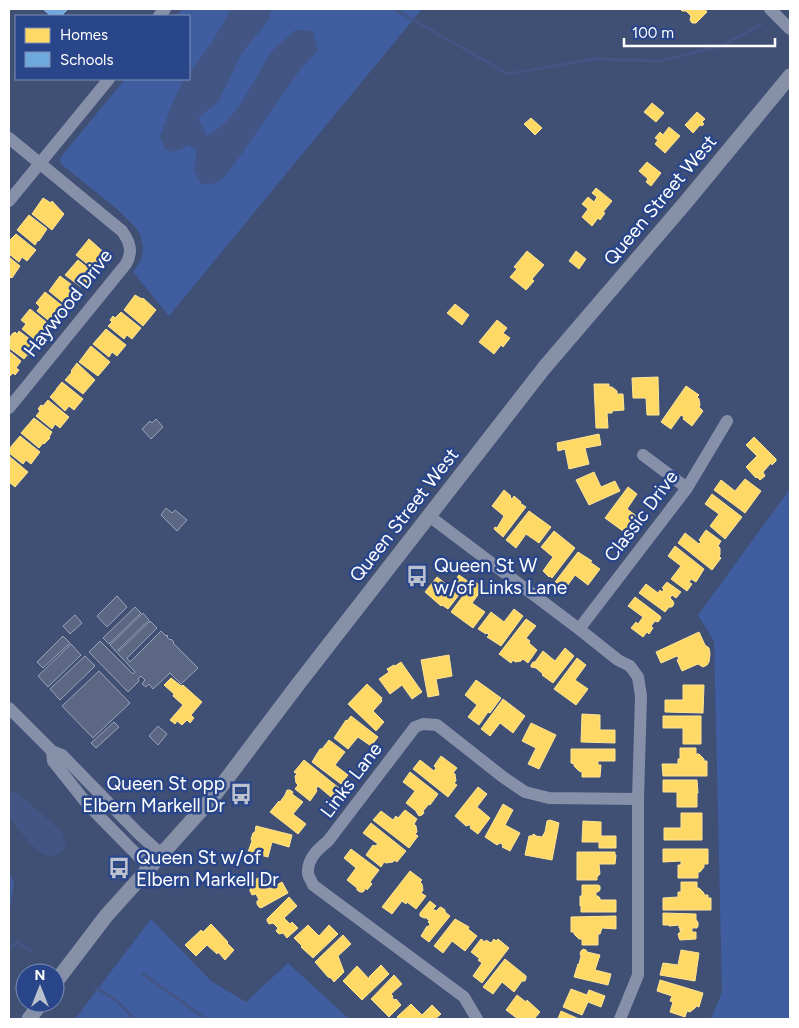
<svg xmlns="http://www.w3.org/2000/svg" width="799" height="1028" font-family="Figtree,sans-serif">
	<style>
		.green { fill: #3f5d9f }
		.water { fill: #425585 }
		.homes { fill: #ffd966; stroke: #ffe494 }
		.schools { fill: #6fa8dc; stroke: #9ac2e6 }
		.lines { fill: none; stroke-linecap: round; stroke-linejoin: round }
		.stream { stroke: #425585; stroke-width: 3 }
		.building { fill: #5c6784; stroke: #9aa3b7 }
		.minor { stroke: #8790a9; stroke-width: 12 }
		.major { stroke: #8690a7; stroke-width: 15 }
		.labels { text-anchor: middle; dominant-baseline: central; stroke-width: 5; stroke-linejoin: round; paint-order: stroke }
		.street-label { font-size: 19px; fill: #fff; stroke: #2a468a }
		.poi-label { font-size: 19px; fill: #fff; stroke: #2a468a; text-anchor: start }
	</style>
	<rect width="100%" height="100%" fill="#404f74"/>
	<!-- green -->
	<path class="green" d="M182 9H422L169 316 133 272 141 260 143 248 140 234 136 228 117 209 61 164 60 158 125 79H189V16H176Z
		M790 489V1019H711L722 992 714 641 698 615Z
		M9 871 14 884 10 907H9Z
		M151 919 211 981 246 1002 288 963 349 1019H75Z"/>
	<!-- water -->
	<path class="water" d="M231 9H271L269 20 241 54 233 72 218 102 198 118 207 136C239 119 251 83 270 54 276 45 287 38 295 30L313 31 318 51 302 67 228 173 217 183 201 184 194 170 196 160V150L188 145 184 148 173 152 165 149 160 137 170 109 182 82 185 79H189V73L213 41Z
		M9 792H16L24 798 62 832C65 839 68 849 60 853 57 854 55 856 52 856 38 858 17 827 9 816Z"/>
	<!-- homes -->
	<path class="homes" d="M680 9H705L707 12 696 23H692L690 20 691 16 686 11H682Z
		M652 103 664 113 656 122 644 112Z
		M697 112 705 119 702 122 704 124 702 126 700 125 693 133 685 125Z
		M531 118 542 128 535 135 524 124Z
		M669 127 680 136 665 153 655 144 658 140 655 138 660 132 663 135Z
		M647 162 661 173 651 186 646 182 648 179 639 171Z
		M596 188 612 201 603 212 605 213 600 220 598 218 592 226 582 217 588 209 582 204 588 197 594 202 597 197 592 193Z
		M43 198 51 203 52 201 64 214 52 230 32 214Z
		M29 215 47 229 39 241 38 240 35 245 17 230Z
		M16 234 36 250 27 261 22 257 19 262 9 254V239L10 240Z
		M89 239 109 257 95 270 76 255Z
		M527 251 544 265 532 279 534 281 526 290 510 277 517 269 514 267Z
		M576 251 586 259 579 269 569 261Z
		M9 257 20 266 12 278 11 277 9 279Z
		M78 260 93 272 88 279 89 280 86 284 85 283 81 287 65 275Z
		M60 276 80 291 72 302 71 301 66 305 49 291Z
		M45 292 65 308 60 315 62 317 59 321 57 319 53 324 37 311 40 307 36 303Z
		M135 295 142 299 143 298 156 310 143 326 124 310Z
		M455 304 469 315 462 325 447 313Z
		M30 309 51 326 45 334 46 335 44 337 42 336 38 342 22 329 26 324 21 320Z
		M121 312 141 328 132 339 127 335 124 339 108 326 112 322 110 320 113 316 115 318Z
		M497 320 507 328 503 333 510 338 503 347 501 345 494 354 479 342Z
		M106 329 126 345 117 356 112 352 109 357 93 344Z
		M19 331 35 343 30 350 32 352 29 356 28 354 24 359 9 348V344L11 341 9 339 10 338V337L13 333H14L15 332 17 334Z
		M91 346 110 362 98 376 79 362Z
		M9 351 21 361 16 368 19 370 15 375 13 373 9 377Z
		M77 363 95 380 83 394 65 380 72 372 71 371Z
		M658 377 659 415H647L646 398H633L632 378Z
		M62 382 83 399 74 410 69 406 65 411 50 397 56 390 57 388Z
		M594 384H609V387H612L617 391V394H623L624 410 612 411V413H607L608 428H596Z
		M686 386 699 395 697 397 699 399 700 405 699 407 703 411 692 426 683 419 684 417 681 415 671 429 661 422Z
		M48 400 69 417 60 428 55 424 52 429 36 416 40 411 38 409 41 405 43 406Z
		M34 418 52 432 49 437 50 438 44 444 43 443 39 448 21 433Z
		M599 434 601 445 585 448 589 464 569 469 565 449 558 451 557 443Z
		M20 436 40 452 31 464 26 460 23 464 9 453V449Z
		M754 437 776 459V461L772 465 771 463 763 472 765 476 760 480 757 477 756 478 746 467 757 456 746 445Z
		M9 456 28 472 15 487 9 482Z
		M594 472 601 487 615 481 620 491 589 505 576 480Z
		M745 479 761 491 745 513 714 490 721 480 735 491Z
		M628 487 637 494 627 509 639 518 627 534 605 518Z
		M504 490 511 496 510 497 512 499 514 496 521 502 520 503 526 507 503 537 494 529 495 527 497 528 504 516 492 506Z
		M712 494 742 517 725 539 710 526 719 514 705 504Z
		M529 511 551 527 539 543 526 534 516 548 506 540Z
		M706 530 721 541 718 546 720 548V555L719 556 721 558 712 570 678 543 685 533 699 544 701 542 699 540Z
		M554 531 575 548 552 578 550 576 549 577 543 571 553 557 541 547Z
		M675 546 704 569 696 582 691 579 689 582 692 584 687 591 671 579 681 566 668 556Z
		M578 552 592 561 590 562 600 569 588 585 575 575 565 589 555 582Z
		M459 575 469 582 448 609 442 605 441 606 425 592 437 577 450 587Z
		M474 581 483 588 472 603 485 612 473 628 451 612Z
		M667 582 681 592 676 598 672 595 670 598 673 601 674 604 672 607H669L665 612 639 593 646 584 658 593 660 590 662 592 664 589 662 588Z
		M635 597 660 616 661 618 658 622 655 621 651 626 653 628 649 634 647 632 643 637 631 628 636 622 638 624 643 617 628 606Z
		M514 609 523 616 501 646 487 637 489 635 487 633 486 634 478 629 491 612 504 622Z
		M526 619 536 626 526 638 530 641 529 643 537 650 528 663 523 659 521 661 515 662 513 660 511 663 499 654Z
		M699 632 705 645 709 648 710 654 709 662 707 665 703 667 698 664 682 671 677 660 679 659 677 656 661 663 656 652Z
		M565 648 574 656 553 683 542 675 543 674 536 668 531 667V665L533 662H535L543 651 555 661Z
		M449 655 452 676 436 679 439 695 428 697 421 660Z
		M577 658 586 665 575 680 588 689 576 705 554 689Z
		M401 662 422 692 412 699 402 685 390 694 379 679 389 672 387 669 394 665 395 666Z
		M171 678 180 685 182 686 183 685 202 702 191 715 194 718 190 723 187 720 182 725 177 721 175 724 170 720 183 705 173 696 174 694 164 685Z
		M476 680 501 698 490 713 488 712 479 725 468 717 477 705 465 695Z
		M367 684 382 698 381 700 382 701 373 711 384 722 376 731 348 704Z
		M683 685H704L703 713 665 712V700H683Z
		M503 699 525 716 513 733 500 723 490 736 481 729Z
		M582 714 600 715V730H615V743L581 742Z
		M351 716 378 737 371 746 358 737 348 749 334 738 346 720 347 721Z
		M663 716H701V744H683V728H663Z
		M531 723 556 735 539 769 528 764 536 748 522 741Z
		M329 740 345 752 335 765 348 775 341 784 312 762 320 749H322Z
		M680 748H696V754H699L704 759V761H707V776H663L662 764H678V759H680Z
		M571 749H615V761H598V765H601L600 777H582V772L579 771 574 766V764L571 763Z
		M441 756 457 768 453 773 455 774 456 781 454 783 457 785 448 797 413 769 420 760 434 771 436 768 434 766Z
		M304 760 339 788 331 797 318 786 316 789 317 791 310 801 295 789 298 785 296 783 295 776 297 774 294 772Z
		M410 772 438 794 430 805 429 804 423 811 424 813 422 815 419 816 417 813 416 811 406 803 415 791 403 782Z
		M663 780H697L698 793H697V807H677V792H663Z
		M478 787 487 794 477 807 490 818 478 834 470 828 471 826 469 825 466 826 455 816Z
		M287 790H290L293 792 292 794 303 802 293 814 306 824 298 834 270 812 279 801 280 802 285 795Z
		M503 804 513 810 505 825 520 833 510 851 502 847 503 845 500 843 497 845 485 837Z
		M405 810 417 819 414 824 416 826 417 832 415 834 418 836 409 848 373 820 381 811 393 820 396 816 398 818Z
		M681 813H702V840H664V828H681Z
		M550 820 559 823 552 860 525 855 529 836H531L534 834 536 836 542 837 545 832 547 821Z
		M583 821 601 822V836H616V848H599V842H582Z
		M371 823 406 851 397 862 394 860 393 862 386 863 384 862 381 867 366 855 373 845 375 846 378 844 363 833Z
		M256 826 292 835 289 847 272 842 268 857 248 852 252 841 251 839 253 833 255 832Z
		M351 849 379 870 370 882 372 884 367 890 366 888 363 892H360L357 890V888L347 880 356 868 344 858Z
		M663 849H708V864H704V867L700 872H698V878H678V865H681V861L663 862Z
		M577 852H615V855H616L615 864H599L600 874 597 877V880H577Z
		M410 871 422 880 420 882 422 884 423 890 421 893 426 896 416 909 407 902 406 904 402 901 392 914 382 907Z
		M262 876 270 889 282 882 288 893 261 908 259 907 257 904V901L259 900 256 894 252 895 250 891V889L252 888 249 883Z
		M681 882H697V888H699L704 893V895H708V898H711V910H663V898L678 897V892H681Z
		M582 885H598L600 886V890L598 892H596V896H598L600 898V900H616V912H581V906H580V896H582Z
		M289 897 297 906 284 918 290 924 292 922 298 928 287 938 283 933 279 934 276 931 278 928 273 923 269 924 267 921V919Z
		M430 901 436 906 433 909 436 911 439 908 441 907 445 910V912L450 916 429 942 421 936 427 926 428 927 430 924 428 922 431 918 429 920 427 919 428 916 426 918H424L420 916V913Z
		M663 913 696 914V920L698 922V926L697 928H692V932H696V939L680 940 679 938 678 934 680 932H683L680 931V928H683H679V925L669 926V925H663Z
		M616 916V929L602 928 600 934H598V945H582V939H579L574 934V932H571V917Z
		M455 919 469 927 468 929 477 936 465 951 452 941 443 953 434 946Z
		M211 924 228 942 227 943 234 950 225 960 218 952 217 954 207 945 196 956 185 945 201 930 203 932Z
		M308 925 319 936 329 925 338 934 313 958 301 947 302 946 294 938Z
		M343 935 351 944 338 956 344 972 334 982 331 978 328 977 315 962Z
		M481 939 485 942 486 940 491 943 494 939 496 941 498 939 509 948 482 983 473 976 482 963 478 960 480 959 471 952Z
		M583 949 586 950 587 952 600 955 595 970 611 974 608 985 574 977 578 964H579L581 956 580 954 581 951Z
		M681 950 699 953 695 981 660 975 663 963 678 965Z
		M505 959 526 976V978L525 981H522L514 992 502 982 493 994 483 987Z
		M381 965 389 974 362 1000 343 981 357 966 370 980 369 977Z
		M394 975 402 984 391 994 393 996 392 998 395 1000 396 999 401 1005 389 1017 371 999Z
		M660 980 703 993 699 1007 696 1006 695 1008 690 1012 687 1011 685 1017 670 1012 673 1002 670 1001 672 996 657 991Z
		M571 989 587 995 589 990 605 996 601 1007 588 1002 582 1015 563 1007Z
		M517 995 526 1002 527 1000 540 1012 534 1019H518L506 1010Z
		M411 1004 422 1015 432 1005 441 1014 435 1019H399L397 1017Z
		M561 1011 579 1019H558Z"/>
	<!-- schools -->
	<path class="schools" d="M43 9H68L61 16H51Z"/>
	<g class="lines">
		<!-- stream -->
		<path class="stream" d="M394 9 508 74 594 59 660 61 721 46 762 24
			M9 949 17 942 31 951
			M143 974 206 1019
			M95 987 117 1001 135 1019"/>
	</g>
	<!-- building -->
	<path class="building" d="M156 419 163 427 151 439 142 429 150 421 152 423Z
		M166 508 172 513 175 510 187 520 177 531 161 515Z
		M117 596 127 607 107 627 97 616Z
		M135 607 141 613 109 644 103 638Z
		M143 613 149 620 118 650 119 651 150 621 157 628 127 658 130 662 161 631 166 636 167 635 168 636 167 637 170 640 171 639 174 642 173 643 198 668 181 684 170 673 153 689 149 684 146 687 142 684 145 680 141 676 138 679 139 681 128 692 89 652 100 641 133 674 135 672 110 645Z
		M75 615 82 623 70 634 63 626Z
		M63 636 70 643 43 668 37 662Z
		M71 644 81 655 48 687 38 676Z
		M85 656 95 666 60 700 50 689Z
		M99 671 130 703 93 738 62 706Z
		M114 722 119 727 96 748 91 743Z
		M158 726 167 734 158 745 149 736Z"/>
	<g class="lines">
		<!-- minor -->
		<path class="minor" d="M770 9 790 29
			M159 16 165 9
			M9 138 122 231C130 242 133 252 126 264L9 408
			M9 201 109 79
			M643 455 687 488
			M429 516 579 629 618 660 630 666 638 677 641 696 638 799V975L620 1019
			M579 629 687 488 727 421
			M9 708 52 751 62 755 138 833 161 854
			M52 751 53 761 88 805 150 868
			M477 1019 464 997 313 885C312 881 308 877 308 873 307 859 318 849 328 841L415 727 423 724 437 725 503 777 525 792 549 798 638 799"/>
		<!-- major -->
		<path class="major" d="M55 983 106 916 213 797 299 683 544 368 686 202 790 76
			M29 1019 41 1003"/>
	</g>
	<!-- icons -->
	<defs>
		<g id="bus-bare" transform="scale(1.725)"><path d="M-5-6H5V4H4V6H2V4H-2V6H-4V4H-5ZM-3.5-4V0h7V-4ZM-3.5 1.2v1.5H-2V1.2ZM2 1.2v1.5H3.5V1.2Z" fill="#bcc1ce" stroke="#2a468a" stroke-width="2.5" paint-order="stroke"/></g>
	</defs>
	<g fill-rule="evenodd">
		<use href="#bus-bare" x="417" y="576"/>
		<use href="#bus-bare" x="241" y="794"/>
		<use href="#bus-bare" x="119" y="868"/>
	</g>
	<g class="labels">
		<!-- street labels -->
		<g class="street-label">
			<text transform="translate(660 200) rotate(-50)">Queen Street West</text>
			<text transform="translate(68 303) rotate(-52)">Haywood Drive</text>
			<text transform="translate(404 515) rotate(-52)">Queen Street West</text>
			<text transform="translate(641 516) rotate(-53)">Classic Drive</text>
			<text transform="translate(351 780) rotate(-53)">Links Lane</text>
		</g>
		<!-- poi labels -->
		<g class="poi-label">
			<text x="434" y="565">Queen St W<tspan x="434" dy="22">w/of Links Lane</tspan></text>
			<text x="225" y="783" text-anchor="end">Queen St opp<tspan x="225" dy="22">Elbern Markell Dr</tspan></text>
			<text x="136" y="857">Queen St w/of<tspan x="136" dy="22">Elbern Markell Dr</tspan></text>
		</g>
	</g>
	<!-- border -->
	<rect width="799" height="1028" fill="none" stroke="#ffffff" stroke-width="20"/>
	<!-- legend -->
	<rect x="15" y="15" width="175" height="65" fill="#2a468a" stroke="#7f90b9"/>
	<rect x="25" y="28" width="25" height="15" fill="#ffd966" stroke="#7f90b9"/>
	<text x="60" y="40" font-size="15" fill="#ffffff">Homes</text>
	<rect x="25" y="52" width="25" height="15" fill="#6fa8dc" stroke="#7f90b9"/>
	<text x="60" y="65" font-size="15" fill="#ffffff">Schools</text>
	<!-- north arrow -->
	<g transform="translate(40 988)"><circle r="24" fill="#2a468a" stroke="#7f90b9"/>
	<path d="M0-4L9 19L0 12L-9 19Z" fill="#bcc1ce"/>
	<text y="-8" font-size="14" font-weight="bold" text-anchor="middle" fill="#ffffff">N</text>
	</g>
	<!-- scale -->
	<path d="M624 38v8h151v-8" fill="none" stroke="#ffffff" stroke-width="2.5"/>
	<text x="632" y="38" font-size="15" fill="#ffffff" stroke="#2a468a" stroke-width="4" paint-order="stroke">100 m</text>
</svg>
